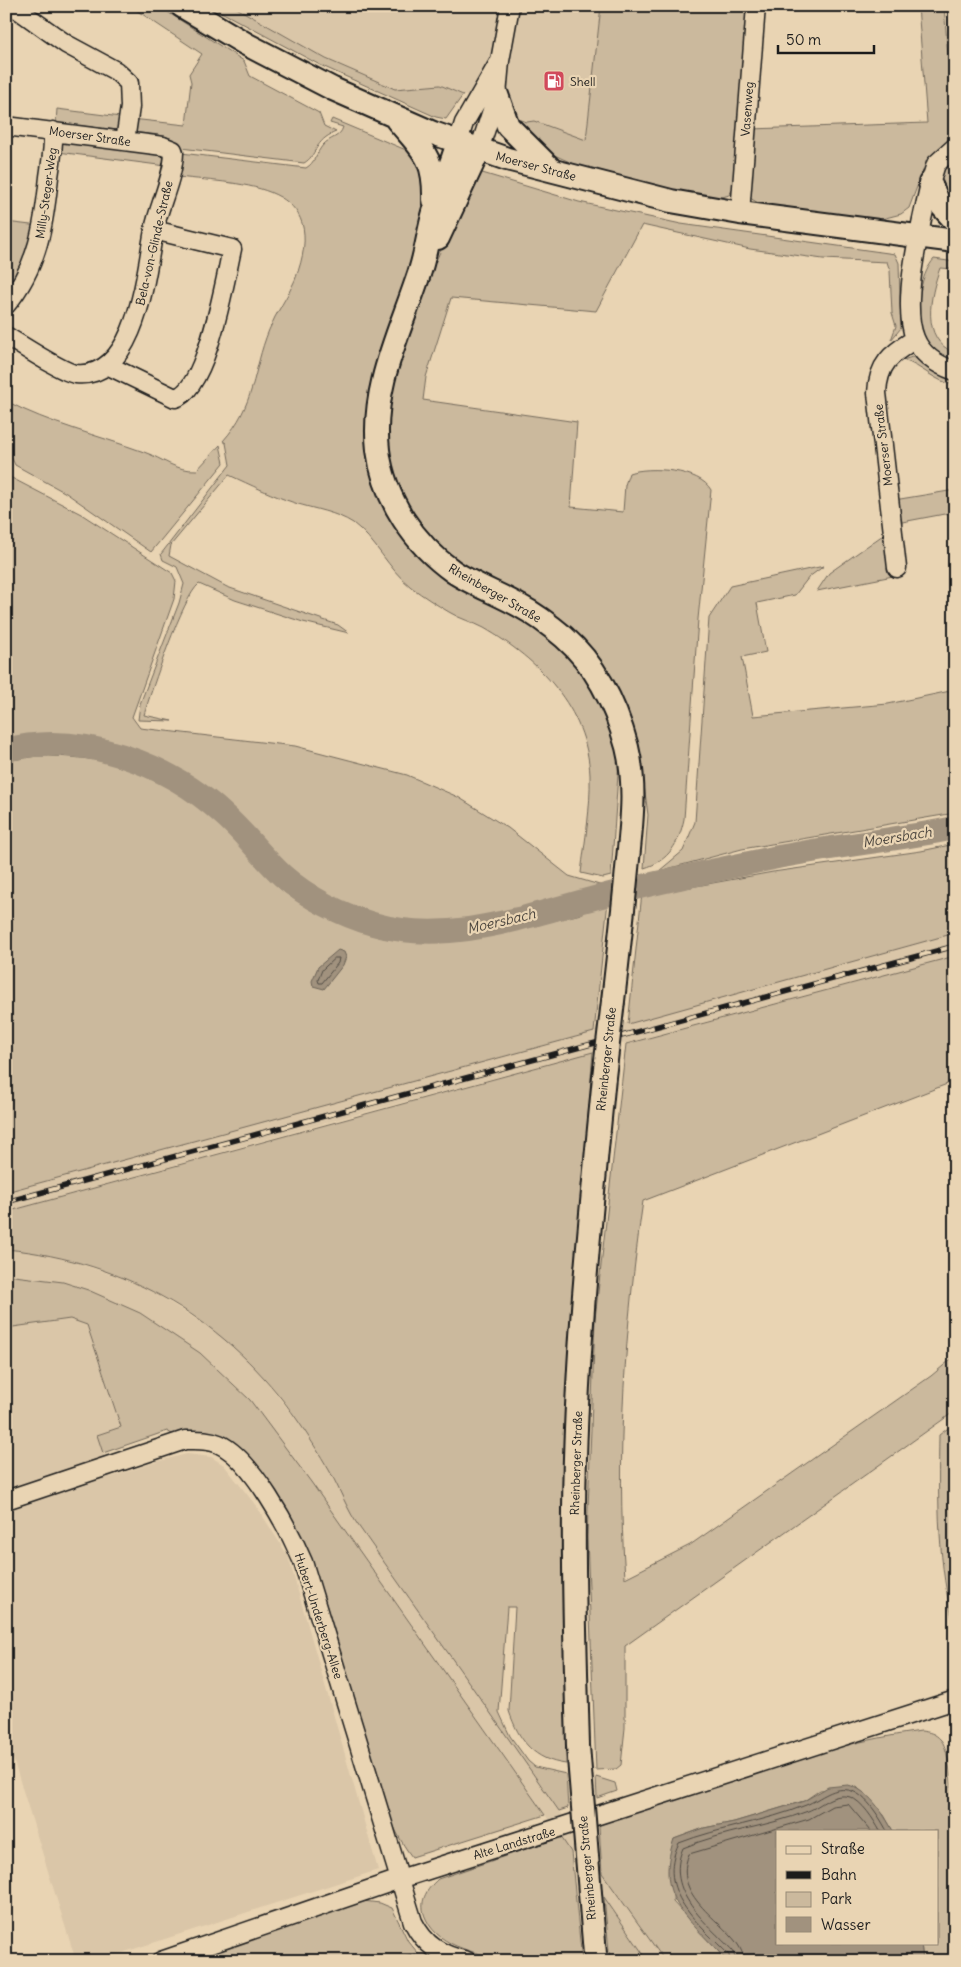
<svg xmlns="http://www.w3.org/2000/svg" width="961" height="1967" font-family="Delius,sans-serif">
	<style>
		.built { fill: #dac6a8 }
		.green { fill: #cbb99d; stroke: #746a5c }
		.water { fill: #a1927e; stroke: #6c6357 }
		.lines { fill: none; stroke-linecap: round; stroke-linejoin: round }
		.shore { stroke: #514b43; stroke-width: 1 }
		.river { stroke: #a1927e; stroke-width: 24 }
		.minor-casing { stroke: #1c1c1c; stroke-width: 21 }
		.major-casing { stroke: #1c1c1c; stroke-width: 26 }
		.minor { stroke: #e9d4b3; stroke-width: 18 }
		.major { stroke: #e9d4b3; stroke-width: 22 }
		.rail-casing { stroke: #1c1c1c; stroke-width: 5.5 }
		.rail { stroke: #e9d4b3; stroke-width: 4; stroke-dasharray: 11; stroke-linecap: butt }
		.major-bridge-casing { stroke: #1c1c1c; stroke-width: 26; stroke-linecap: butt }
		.major-bridge { stroke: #e9d4b3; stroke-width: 22 }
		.labels { text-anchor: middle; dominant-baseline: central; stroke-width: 4.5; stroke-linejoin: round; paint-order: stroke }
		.poi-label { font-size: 12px; fill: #1c1c1c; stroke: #e9d4b3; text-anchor: start }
		.street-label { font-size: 12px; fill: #1c1c1c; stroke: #e9d4b3 }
		.water-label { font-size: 14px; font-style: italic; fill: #4b453e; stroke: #e9d4b3 }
	</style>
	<rect width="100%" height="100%" fill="#e9d4b3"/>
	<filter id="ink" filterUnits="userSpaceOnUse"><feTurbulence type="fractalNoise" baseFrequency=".02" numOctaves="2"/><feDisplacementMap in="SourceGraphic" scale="10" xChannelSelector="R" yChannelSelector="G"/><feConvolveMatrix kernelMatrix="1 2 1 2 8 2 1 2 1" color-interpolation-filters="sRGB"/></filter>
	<g filter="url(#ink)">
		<!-- built -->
		<path class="built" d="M233 6H601L586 141 534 121 527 122 440 85 395 89 326 59Z
			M955 933V956L351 1116 6 1212V1192Z
			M6 1249 30 1251 72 1261 119 1277 152 1291 224 1337 252 1363 299 1423 329 1470 356 1522 665 1961H648L311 1482 250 1400 200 1353 140 1313 88 1290 63 1282 6 1275Z
			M70 1319 87 1325 121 1428 98 1436 111 1477 159 1461 187 1454 211 1457 224 1465 257 1507 288 1556 378 1870 97 1961H76L6 1736V1328Z"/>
		<!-- green -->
		<path class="green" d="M130 6H158L244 61 250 76 319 113 324 126 336 132C314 140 317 156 304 163L181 148C173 132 148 135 132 132V119L186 125 191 82 189 74 202 54Z
			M210 6H233L326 59 395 89 440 85 463 95 446 119 436 117 320 65Z
			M601 6H633V9L665 11V6H748L734 187 729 195 719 198 655 186 574 164 550 153 513 117 527 122 534 121 586 140Z
			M918 6H944L950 82 955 92V140L933 156 923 171 909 208 901 214 878 220 763 206 750 198 751 129 927 123Z
			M57 109 121 117 118 130 56 123Z
			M332 119 418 155 428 171 424 227 379 357 371 383 367 408 366 434 387 512 537 627 574 661 594 689 611 724 619 760 611 876 603 878 581 873C585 840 591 808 590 775 587 708 539 660 484 628 473 622 460 619 449 612 437 605 423 596 411 587 388 569 376 540 353 523 336 512 314 509 295 503 273 496 251 485 229 475L171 545 169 556 227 587 338 625 349 633 303 622 235 600 199 584C183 596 151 691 144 715L172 721 138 720 140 704 179 603 184 584 177 567 163 560 161 554 230 465 226 443 223 441C256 404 252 372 269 330 276 312 288 297 295 280 333 182 245 185 178 177L181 168V153L306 168C315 163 316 153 323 145 330 137 340 138 343 127L330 123Z
			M62 142 165 156 166 166 58 152Z
			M955 153V217C943 187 933 181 955 153Z
			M479 172 579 202 681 224 895 254 899 263 901 328 891 340 896 326 892 313 890 271 887 262 823 259 750 249 642 225 596 311 451 298 426 377 423 400 577 422 571 507 623 512 625 485 629 473C649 466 700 469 711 490L698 619 684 819C679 843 669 861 644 868L648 815 641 762 611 684 430 538C414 516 397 493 391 465 371 371 440 255 479 172Z
			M6 222 39 226 6 299Z
			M934 259 955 262V269L940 268C930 296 920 339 955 353V361C912 355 911 286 934 259Z
			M912 357C928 362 937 376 955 379V385C935 382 922 366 903 360Z
			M6 401C50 424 97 435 144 452 164 459 175 471 197 470L220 445 224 463 151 552 66 493 15 465 6 446Z
			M6 475 81 514 172 573 176 581 174 599 132 717 140 728 295 746 407 775 458 797 508 828 569 876 603 886C534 905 457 935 384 917 348 908 310 887 282 861 269 849 259 834 246 822 184 760 96 719 6 740Z
			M955 490V512L897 523 894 500Z
			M883 535 889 536 893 576 817 591 829 573Z
			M824 566 809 577 795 595 757 603 766 652 742 657 753 716 888 704 955 690V813L742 849 659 871 683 851 695 822 709 618 730 586Z
			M37 756C101 755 152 769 203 808 231 830 250 861 276 885 303 910 359 935 395 940 459 948 519 929 581 914L593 905 608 901 594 1032 6 1192V761Z
			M955 844V933L628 1024 642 893 648 891 658 893 773 872 921 851Z
			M955 956V1081L643 1201C625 1327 616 1450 625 1578L690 1545 931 1376 955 1356V1411L625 1646V1728L621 1765 616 1769 596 1770 587 1537 595 1319 626 1044Z
			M593 1052 575 1283 563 1567 566 1764C534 1760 519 1741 509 1711L515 1607H507L499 1712 510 1736 528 1761 535 1767 566 1774 568 1808 559 1811C493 1716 426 1622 360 1528 347 1510 340 1489 329 1470 319 1453 309 1437 298 1421 229 1321 127 1261 6 1249V1212Z
			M6 1275 63 1282 88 1290 140 1313 200 1353 250 1400 311 1482 545 1815 412 1857C389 1827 378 1785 367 1749 351 1693 338 1636 318 1581 302 1536 272 1497 246 1456L175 1436 167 1431 103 1453 97 1435 121 1427 87 1325 70 1319 6 1328Z
			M955 1423V1628C937 1565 938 1500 939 1435Z
			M921 1731C929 1732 935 1733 941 1740 959 1760 955 1926 955 1961H923L921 1943H937V1831H893L884 1815 857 1787 820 1790 804 1801 734 1822 704 1828 674 1839 673 1902 727 1961H665L602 1873 599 1825C705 1790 810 1746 921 1731Z
			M596 1777 615 1783 617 1791 597 1798Z
			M561 1837 571 1852 582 1961C565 1961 523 1964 509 1961 480 1953 440 1949 426 1919 418 1902 426 1890 438 1879Z
			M604 1897 648 1961H610Z
			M363 1901 380 1903 392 1908 408 1941 418 1953 394 1961H186Z"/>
		<!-- water -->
		<path class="water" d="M338 950 344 952 346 957 343 965 324 989 313 986 312 981 318 967Z
			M848 1785C868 1789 883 1813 893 1831H777V1943H921L923 1961H727C691 1919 653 1901 674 1839L704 1828 734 1822 804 1801 828 1787Z"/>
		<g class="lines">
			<!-- shore -->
			<path class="shore" d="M335 958H339L338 963 322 983H319L318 980 322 970Z
				M730 1961 729 1955C699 1924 655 1891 679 1843 720 1827 765 1822 806 1805 821 1799 834 1785 852 1791 867 1796 880 1818 887 1831
				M736 1961 733 1951C707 1923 664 1892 683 1848 723 1831 767 1827 808 1811 821 1806 833 1792 850 1797 862 1801 874 1820 880 1831
				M744 1961C743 1927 668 1904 689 1854L809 1819 832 1806 848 1804 871 1831"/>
			<!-- river -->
			<path class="river" d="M6 750C80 730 169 764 223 814 245 833 262 857 283 876 308 898 342 915 373 924 449 946 526 916 598 897 656 882 715 870 773 858 833 846 895 840 955 828"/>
			<!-- minor casing -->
			<g class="minor-casing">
				<path id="minor" d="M13 6 66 44 116 71 129 83 130 107 125 141
					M6 126 163 146 173 150 174 153C173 179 159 205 154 230 146 271 137 380 76 374 63 373 20 344 6 336
					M458 142 464 123 498 64
					M955 147 936 164 930 183C922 221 900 302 915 338 922 356 937 365 955 371
					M479 150 497 95 500 61 510 6
					M740 213 756 6
					M6 305C38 267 44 225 49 177 51 162 54 146 53 131
					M107 365 175 398C207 390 225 280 232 249L154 230
					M897 568 877 393C878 364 891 354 915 339
					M6 1500 185 1440C197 1440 208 1439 219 1444 252 1459 289 1529 303 1562L413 1922C425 1946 441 1955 467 1961
					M161 1961 400 1879 955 1700"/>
			</g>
			<!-- major casing -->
			<g class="major-casing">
				<path id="major" d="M182 6 246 44 333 89 433 133 507 159 671 201 740 213 955 241
					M497 95 508 126 552 170
					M397 120C423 151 435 157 434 200
					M458 142C451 166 441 189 434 212 428 233 426 254 419 274 400 332 371 387 378 450 384 499 414 544 454 572 474 585 499 594 520 606 535 614 551 626 564 637 596 665 616 706 627 747 637 787 631 828 627 869 623 913 618 957 613 1001
					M930 183 939 203 955 221
					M438 238 479 150
					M578 1746C576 1667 573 1589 574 1511 575 1366 590 1221 604 1077"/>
			</g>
			<!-- minor -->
			<use href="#minor" class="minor"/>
			<!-- major -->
			<use href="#major" class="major"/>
			<!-- rail casing -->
			<g class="rail-casing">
				<path id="rail" d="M6 1202 955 946"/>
			</g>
			<!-- rail -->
			<use href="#rail" class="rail"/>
			<!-- major-bridge casing -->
			<g class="major-bridge-casing">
				<path id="major-bridge" d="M604 1077 613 1001
					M578 1746 595 1954"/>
			</g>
			<!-- major-bridge -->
			<use href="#major-bridge" class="major-bridge"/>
		</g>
	</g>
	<!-- icons -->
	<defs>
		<g id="fuel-square" transform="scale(1.125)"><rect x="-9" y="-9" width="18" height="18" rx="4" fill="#d1495b" stroke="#e9d4b3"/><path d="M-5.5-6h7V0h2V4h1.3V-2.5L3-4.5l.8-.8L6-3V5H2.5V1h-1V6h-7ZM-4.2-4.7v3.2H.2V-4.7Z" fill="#fff"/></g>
	</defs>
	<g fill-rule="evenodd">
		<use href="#fuel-square" x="554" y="81"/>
	</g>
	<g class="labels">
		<!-- poi labels -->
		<g class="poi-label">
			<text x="570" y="81">Shell</text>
		</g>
		<!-- street labels -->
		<g class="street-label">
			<text transform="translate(747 109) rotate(-86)">Vasenweg</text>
			<text transform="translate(90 136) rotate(8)">Moerser Straße</text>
			<text transform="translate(536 166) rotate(15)">Moerser Straße</text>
			<text transform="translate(46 193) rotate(-82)">Milly-Steger-Weg</text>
			<text transform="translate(154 243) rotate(-77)">Bela-von-Glinde-Straße</text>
			<text transform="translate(883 445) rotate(-97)">Moerser Straße</text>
			<text transform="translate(495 593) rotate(30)">Rheinberger Straße</text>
			<text transform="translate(606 1059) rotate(-84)">Rheinberger Straße</text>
			<text transform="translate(576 1463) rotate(-88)">Rheinberger Straße</text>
			<text transform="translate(319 1616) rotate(72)">Hubert-Underberg-Allee</text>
			<text transform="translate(514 1843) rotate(-17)">Alte Landstraße</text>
			<text transform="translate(587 1868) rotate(-95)">Rheinberger Straße</text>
		</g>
		<!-- water labels -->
		<g class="water-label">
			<text transform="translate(897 837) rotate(-9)">Moersbach</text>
			<text transform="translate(501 921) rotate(-13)">Moersbach</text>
		</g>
	</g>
	<!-- margin -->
	<rect width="961" height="1967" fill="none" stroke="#e9d4b3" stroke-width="25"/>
	<rect x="12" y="12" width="936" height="1942" fill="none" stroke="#1c1c1c" stroke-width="2" filter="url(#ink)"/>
	<!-- legend -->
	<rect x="776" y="1830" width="162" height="115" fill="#e9d4b3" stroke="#978a77"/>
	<rect x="786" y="1846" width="25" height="8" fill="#e9d4b3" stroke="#978a77"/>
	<text x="821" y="1854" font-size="15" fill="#1c1c1c">Straße</text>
	<rect x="786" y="1871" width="25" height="8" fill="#1c1c1c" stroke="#978a77"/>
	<text x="821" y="1880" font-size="15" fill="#1c1c1c">Bahn</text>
	<rect x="786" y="1892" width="25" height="15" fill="#cbb99d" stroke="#978a77"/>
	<text x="821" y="1904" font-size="15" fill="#1c1c1c">Park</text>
	<rect x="786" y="1917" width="25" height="15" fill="#a1927e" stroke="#978a77"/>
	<text x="821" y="1930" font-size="15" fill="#1c1c1c">Wasser</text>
	<!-- scale -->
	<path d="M778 45v8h96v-8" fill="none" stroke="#1c1c1c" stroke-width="2.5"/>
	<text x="786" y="45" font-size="15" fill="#1c1c1c" stroke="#e9d4b3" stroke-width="4" paint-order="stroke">50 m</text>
</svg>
